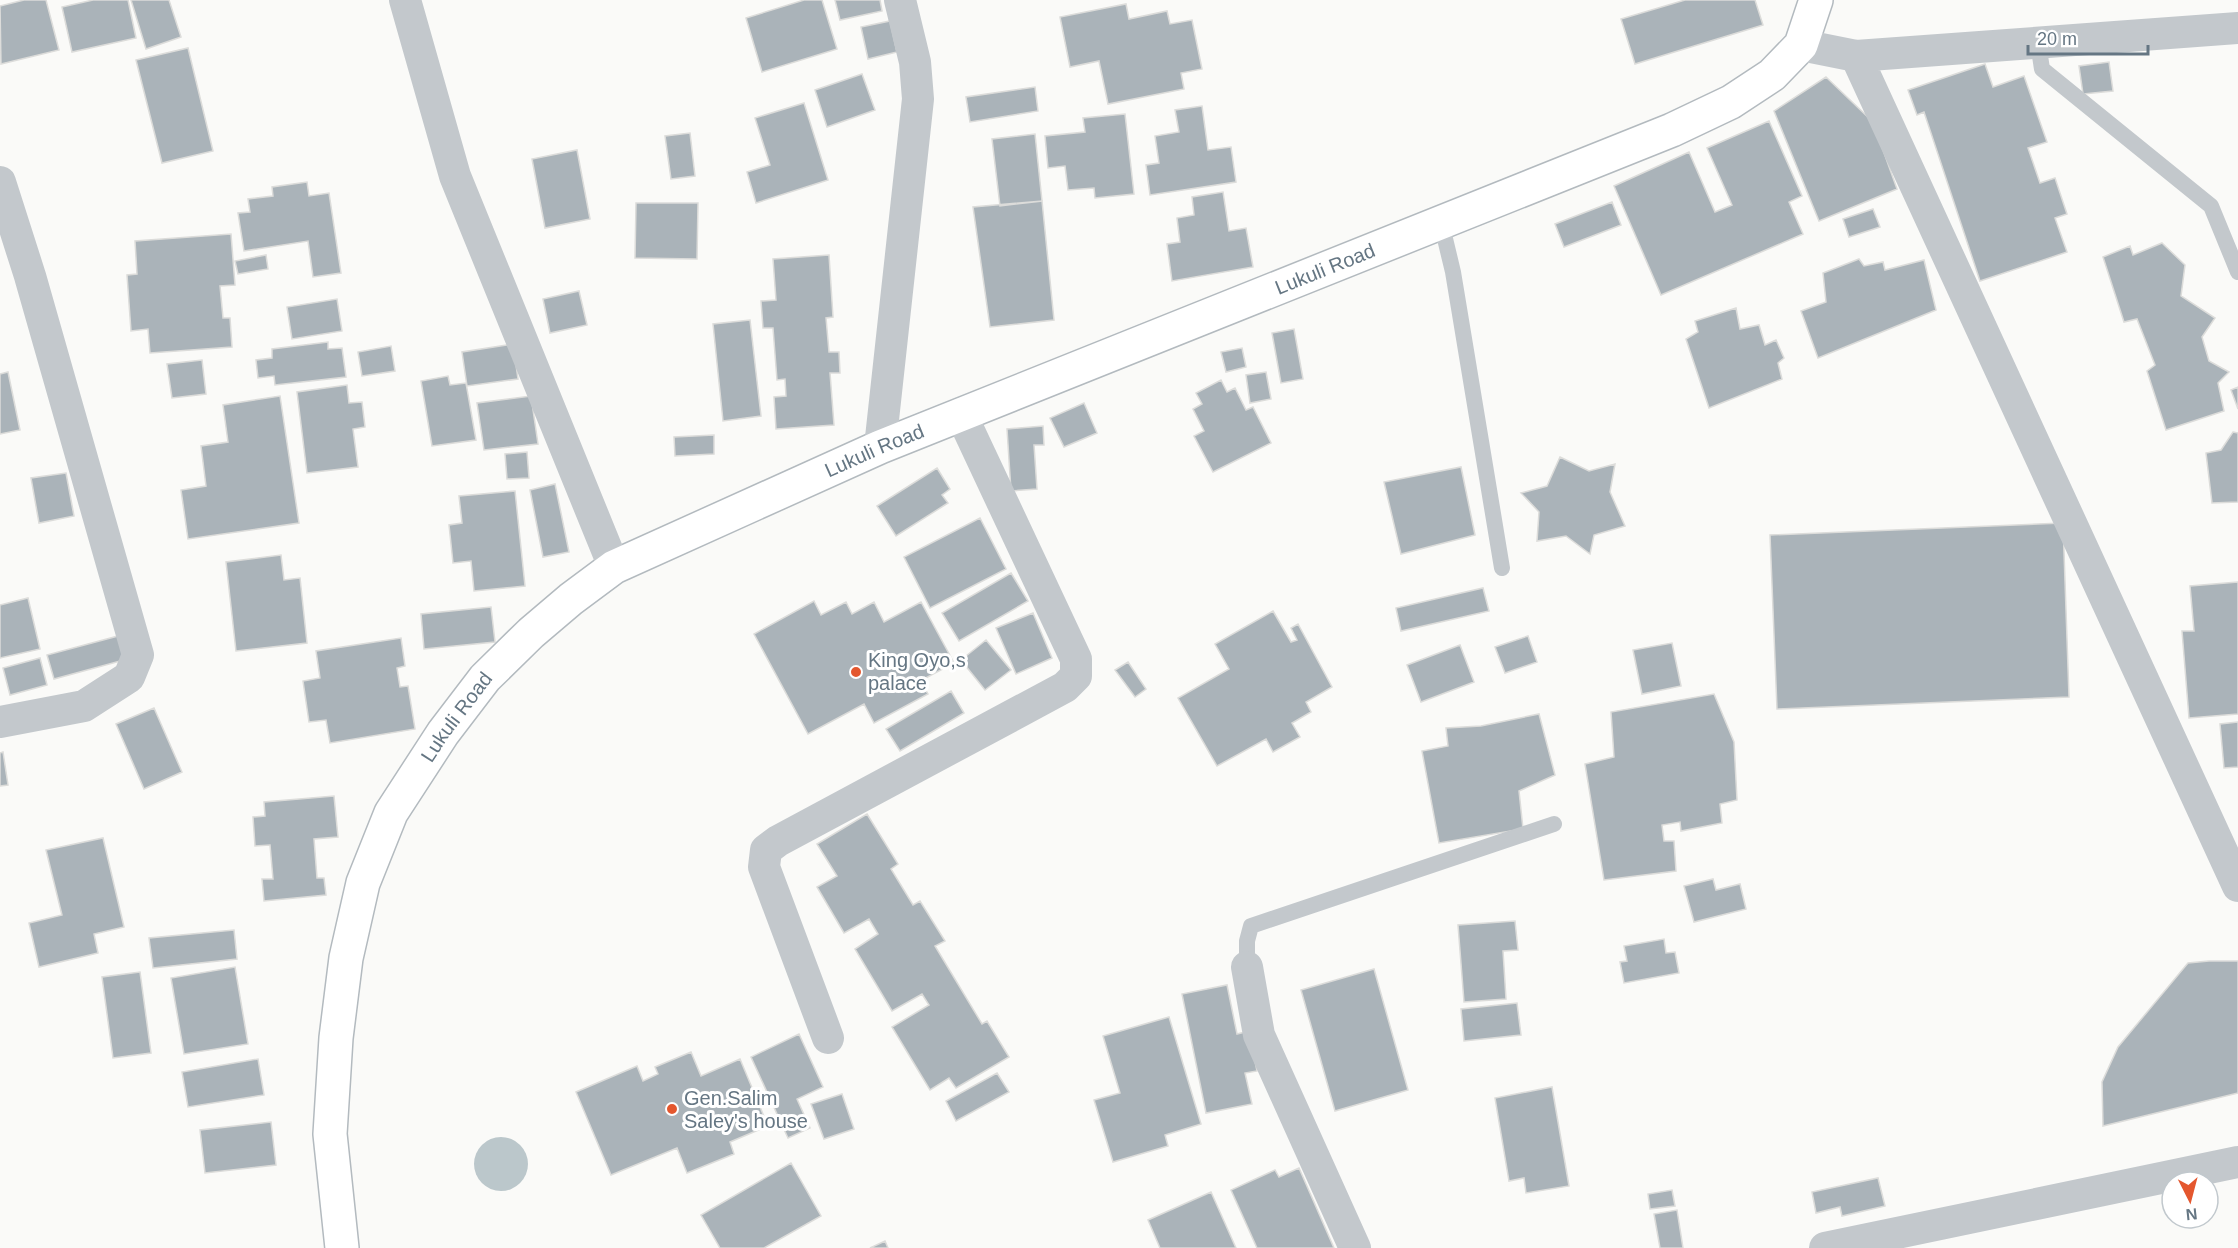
<svg xmlns="http://www.w3.org/2000/svg" width="2238" height="1248" font-family="Arial,sans-serif">
	<style>
		.water { fill: #bbc7cb }
		.building { fill: #aab3b9; stroke: #dcdcda; stroke-width: 1.5 }
		.lines { fill: none; stroke-linecap: round; stroke-linejoin: round }
		.secondary-casing { stroke: #b3babf; stroke-width: 36 }
		.lane { stroke: #c3c8cc; stroke-width: 16 }
		.street { stroke: #c3c8cc; stroke-width: 32 }
		.secondary { stroke: #fff; stroke-width: 33 }
		.poi-dot { fill: #e4572e; stroke: #fff; stroke-width: 2 }
		.labels { text-anchor: middle; dominant-baseline: central; stroke-width: 6; stroke-linejoin: round; paint-order: stroke }
		.street-label { font-size: 20px; fill: #657683; stroke: #fff }
		.poi-label { font-size: 20px; fill: #657683; stroke: #fff; text-anchor: start }
	</style>
	<rect width="100%" height="100%" fill="#fafaf8"/>
	<!-- water -->
	<path class="water" d="M474 1164a27 27 0 1 1 54 0a27 27 0 1 1-54 0Z"/>
	<!-- building -->
	<path class="building" d="M24 0H46L59 50 1 64 0 6Z
		M93 0H128L136 38 72 52 62 7Z
		M131 0H169L181 37 146 49Z
		M804 0H822L837 49 762 72 746 18Z
		M835 0H880L882 11 840 20Z
		M1685 0H1755L1763 25 1635 64 1621 19Z
		M1126 4 1129 19 1167 11 1170 24 1192 20 1202 69 1181 73 1184 89 1108 104 1099 61 1070 67 1060 17Z
		M890 21 897 52 868 59 861 27Z
		M188 48 213 151 162 163 136 60Z
		M2109 62 2113 91 2083 94 2079 66Z
		M1985 64 1993 87 2024 76 2047 142 2028 148 2040 183 2055 178 2067 214 2055 218 2067 252 1980 281 1924 112 1917 115 1908 90Z
		M862 74 875 110 827 127 815 90Z
		M1826 77 1873 122 1897 189 1819 221 1774 111Z
		M1035 87 1038 111 970 122 966 97Z
		M804 103 828 180 756 203 747 172 770 165 755 118Z
		M1202 106 1208 150 1231 147 1236 182 1150 195 1146 165 1159 163 1155 136 1179 132 1175 110Z
		M1125 114 1134 194 1095 198 1094 188 1068 190 1065 166 1048 168 1045 136 1085 132 1083 118Z
		M1769 121 1802 196 1789 202 1803 234 1661 295 1614 186 1689 152 1715 212 1732 205 1707 148Z
		M690 133 695 176 671 179 665 136Z
		M1035 134 1042 201 1000 206 992 139Z
		M577 150 590 219 545 228 532 159Z
		M307 182 309 196 329 193 341 273 313 277 308 241 244 251 238 213 250 212 248 199 273 196 272 187Z
		M1223 192 1229 231 1246 228 1253 267 1172 281 1167 244 1180 242 1177 218 1194 215 1192 197Z
		M1042 201 1054 320 990 327 973 207Z
		M1612 202 1621 225 1564 247 1555 224Z
		M636 203H698L697 259 635 258Z
		M1873 209 1880 227 1849 237 1843 219Z
		M231 234 235 285 220 286 223 318H230L232 347 150 353 148 329 131 331 127 275 137 274 135 241Z
		M2162 243 2185 265 2181 296 2215 318 2202 337 2209 361 2229 372 2218 383 2224 411 2166 430 2147 371 2155 365 2137 319 2124 322 2103 257 2130 246 2133 255Z
		M266 255 268 269 238 274 235 261Z
		M829 255 833 317 826 318 829 352H839L840 373H830L834 425 776 429 774 397 786 396 785 379 777 380 773 328H763L761 301 776 300 773 259Z
		M1859 259 1864 266 1883 262 1885 270 1924 260 1936 310 1818 358 1801 311 1826 302 1823 273Z
		M579 291 587 325 550 333 543 299Z
		M337 299 342 331 292 339 287 307Z
		M1736 308 1740 329 1759 325 1765 345 1776 340 1784 358 1778 363 1782 379 1709 408 1686 339 1698 332 1695 321Z
		M750 320 761 416 723 421 713 324Z
		M1294 329 1303 379 1281 383 1272 333Z
		M328 342V349L342 348 346 377 275 385 274 376 258 378 256 360 272 358V349Z
		M513 344 518 379 467 386 462 352Z
		M391 346 395 371 362 376 358 352Z
		M1242 348 1246 367 1226 372 1221 352Z
		M202 360 206 394 172 398 167 364Z
		M8 372 20 430 0 434V374Z
		M1266 372 1271 399 1250 403 1246 375Z
		M448 376 450 385 466 383 476 440 432 446 421 381Z
		M1221 380 1227 392 1235 388 1246 410 1253 407 1271 443 1213 472 1194 436 1204 431 1193 409 1202 404 1196 393Z
		M347 385 349 403 362 402 365 427 353 429 358 467 307 473 297 392Z
		M2238 387V409L2231 390Z
		M280 396 299 523 188 539 181 490 206 486 201 446 228 442 223 405Z
		M531 396 538 444 484 450 477 403Z
		M1084 403 1097 433 1064 447 1050 418Z
		M1043 426 1044 445H1034L1037 489 1011 491 1007 429Z
		M2233 432 2238 433V502L2212 503 2206 453 2221 450Z
		M714 435V454L675 456 674 437Z
		M527 452 529 478 507 479 505 454Z
		M1560 457 1589 471 1615 464 1610 492 1625 526 1594 535 1590 554 1566 536 1537 541 1539 512 1521 493 1547 486Z
		M1461 467 1475 535 1401 554 1384 482Z
		M937 468 950 489 942 495 948 503 896 536 877 506Z
		M66 473 74 516 39 523 31 478Z
		M555 484 569 552 543 557 530 490Z
		M515 491 525 586 474 591 471 561 453 563 449 525 462 523 459 496Z
		M980 518 1006 569 930 608 904 557Z
		M2063 523 2069 697 1777 709 1770 535Z
		M281 555 284 580 300 578 307 643 236 651 226 562Z
		M1011 573 1028 601 959 641 942 613Z
		M2238 582V714L2189 718 2182 631H2194L2190 586Z
		M1483 588 1489 611 1401 631 1396 608Z
		M28 598 40 649 0 658V605Z
		M814 601 821 615 846 602 852 614 874 602 884 622 921 602 954 663 920 681 928 694 874 723 864 704 808 734 754 634Z
		M491 607 495 642 424 649 421 614Z
		M1273 611 1291 642 1297 640 1291 628 1298 624 1332 687 1306 702 1311 712 1292 723 1300 737 1273 752 1266 739 1217 766 1178 698 1229 669 1215 644Z
		M1033 613 1052 658 1016 674 996 628Z
		M118 636 124 660 54 679 47 655Z
		M1528 636 1537 662 1505 673 1495 647Z
		M401 638 405 666 397 668 400 687 408 686 415 729 330 743 326 720 309 722 303 681 320 678 316 651Z
		M986 640 1011 670 985 690 961 660Z
		M1672 643 1681 686 1642 694 1633 650Z
		M1460 645 1474 682 1421 702 1407 665Z
		M40 658 47 685 10 695 3 668Z
		M1128 662 1146 689 1135 697 1115 670Z
		M951 691 964 713 900 751 886 729Z
		M1714 694 1734 742 1737 800 1720 804 1722 823 1681 831 1680 822 1662 825 1664 841H1674L1676 871 1604 880 1585 764 1614 757 1611 712Z
		M154 708 182 772 144 789 116 724Z
		M1539 714 1555 775 1519 791 1523 829 1439 843 1422 751 1448 746 1446 728 1481 726Z
		M2238 722V767L2224 768 2220 724Z
		M3 752 8 785 0 786V753Z
		M334 796 338 837 314 839 317 878H324L326 895 264 901 262 879H273L270 845 255 846 253 817 265 816 264 802Z
		M867 814 898 864 891 869 913 905 920 901 945 941 935 946 982 1024 987 1021 1009 1057 956 1088 949 1078 930 1090 892 1027 929 1005 922 994 892 1011 855 949 878 934 869 919 844 933 817 887 837 876 817 844Z
		M103 838 124 927 94 934 98 953 39 967 29 923 62 915 46 850Z
		M1713 879 1716 890 1740 884 1746 909 1694 922 1684 886Z
		M1515 921 1518 950 1503 951 1506 999 1464 1002 1458 925Z
		M234 930 237 959 153 968 149 938Z
		M1664 939 1666 953 1675 952 1679 973 1624 983 1620 962 1627 961 1624 946Z
		M2209 961H2238V1093L2103 1126 2102 1082 2118 1047 2188 963Z
		M235 967 248 1044 184 1054 171 978Z
		M1374 969 1408 1090 1335 1111 1301 990Z
		M140 972 151 1053 113 1058 102 977Z
		M1227 985 1237 1034 1249 1031 1257 1071 1245 1073 1252 1104 1206 1113 1182 994Z
		M1517 1003 1521 1035 1464 1041 1461 1009Z
		M1169 1017 1201 1124 1165 1135 1168 1146 1113 1162 1094 1100 1120 1093 1103 1036Z
		M799 1034 823 1087 797 1099 810 1128 788 1138 751 1057Z
		M691 1052 701 1076 740 1059 768 1126 730 1142 734 1154 687 1173 677 1148 611 1175 576 1092 637 1066 643 1081 658 1074 655 1067Z
		M258 1059 264 1095 188 1107 182 1072Z
		M997 1073 1009 1092 956 1121 946 1101Z
		M1552 1087 1569 1186 1526 1193 1524 1178 1509 1181 1495 1098Z
		M842 1094 854 1129 824 1139 811 1104Z
		M271 1122 276 1165 205 1173 200 1130Z
		M791 1163 821 1216 764 1248H720L701 1215Z
		M1299 1168 1334 1248H1257L1231 1190 1275 1170 1279 1177Z
		M1878 1178 1885 1206 1842 1216 1840 1207 1816 1213 1812 1192Z
		M1672 1190 1675 1206 1650 1209 1648 1194Z
		M1211 1192 1236 1248H1160L1148 1220Z
		M1677 1210 1683 1248H1660L1654 1214Z
		M885 1241 888 1248H870Z"/>
	<g class="lines">
		<!-- secondary casing -->
		<g class="secondary-casing">
			<g id="secondary">
				<path id="s1" d="M342 1248 330 1134 336 1038 346 958 363 883 391 813 443 733 485 678 531 633 571 599 614 567 880 447 1672 130 1731 102 1772 75 1801 45 1816 0"/>
			</g>
		</g>
		<!-- lane -->
		<path class="lane" d="M2038 43 2042 69 2211 206 2238 272
			M1441 222 1453 272 1502 568
			M1247 967V941L1251 926 1554 824"/>
		<!-- street -->
		<path class="street" d="M405 0 455 176 614 567
			M1801 45 1856 56 2238 28
			M1856 56 2238 886
			M0 182 30 276 138 655 129 677 84 706 0 722
			M880 447 918 99 915 62 900 0
			M1247 967 1259 1035 1355 1248
			M828 1038 764 867 766 850 778 841 1065 687 1076 676V659L961 414
			M1825 1248 2238 1162"/>
		<!-- secondary -->
		<use href="#secondary" class="secondary"/>
	</g>
	<!-- markers -->
	<g class="poi-dot">
		<circle cx="856" cy="672" r="6"/>
		<circle cx="672" cy="1109" r="6"/>
	</g>
	<g class="labels">
		<!-- street labels -->
		<g class="street-label">
			<text stroke="none"><textPath href="#s1" startOffset="1550">Lukuli Road</textPath></text>
			<text stroke="none"><textPath href="#s1" startOffset="1064">Lukuli Road</textPath></text>
			<text stroke="none"><textPath href="#s1" startOffset="560">Lukuli Road</textPath></text>
		</g>
		<!-- poi labels -->
		<g class="poi-label">
			<text x="868" y="660">King Oyo,s<tspan x="868" dy="23">palace</tspan></text>
			<text x="684" y="1098">Gen.Salim<tspan x="684" dy="23">Saley's house</tspan></text>
		</g>
	</g>
	<!-- north arrow -->
	<g transform="translate(2190 1200) rotate(174)"><circle r="28" fill="#ffffff" stroke="#c1c8cd" stroke-width="1.5"/>
	<path d="M0-4.5L10 22L0 15L-10 22Z" fill="#e4572e"/>
	<text y="-9" font-size="16" font-weight="bold" text-anchor="middle" fill="#657683">N</text>
	</g>
	<!-- scale -->
	<path d="M2028 45v9h120v-9" fill="none" stroke="#657683" stroke-width="3"/>
	<text x="2037" y="45" font-size="18" fill="#657683" stroke="#ffffff" stroke-width="4.5" paint-order="stroke">20 m</text>
</svg>
